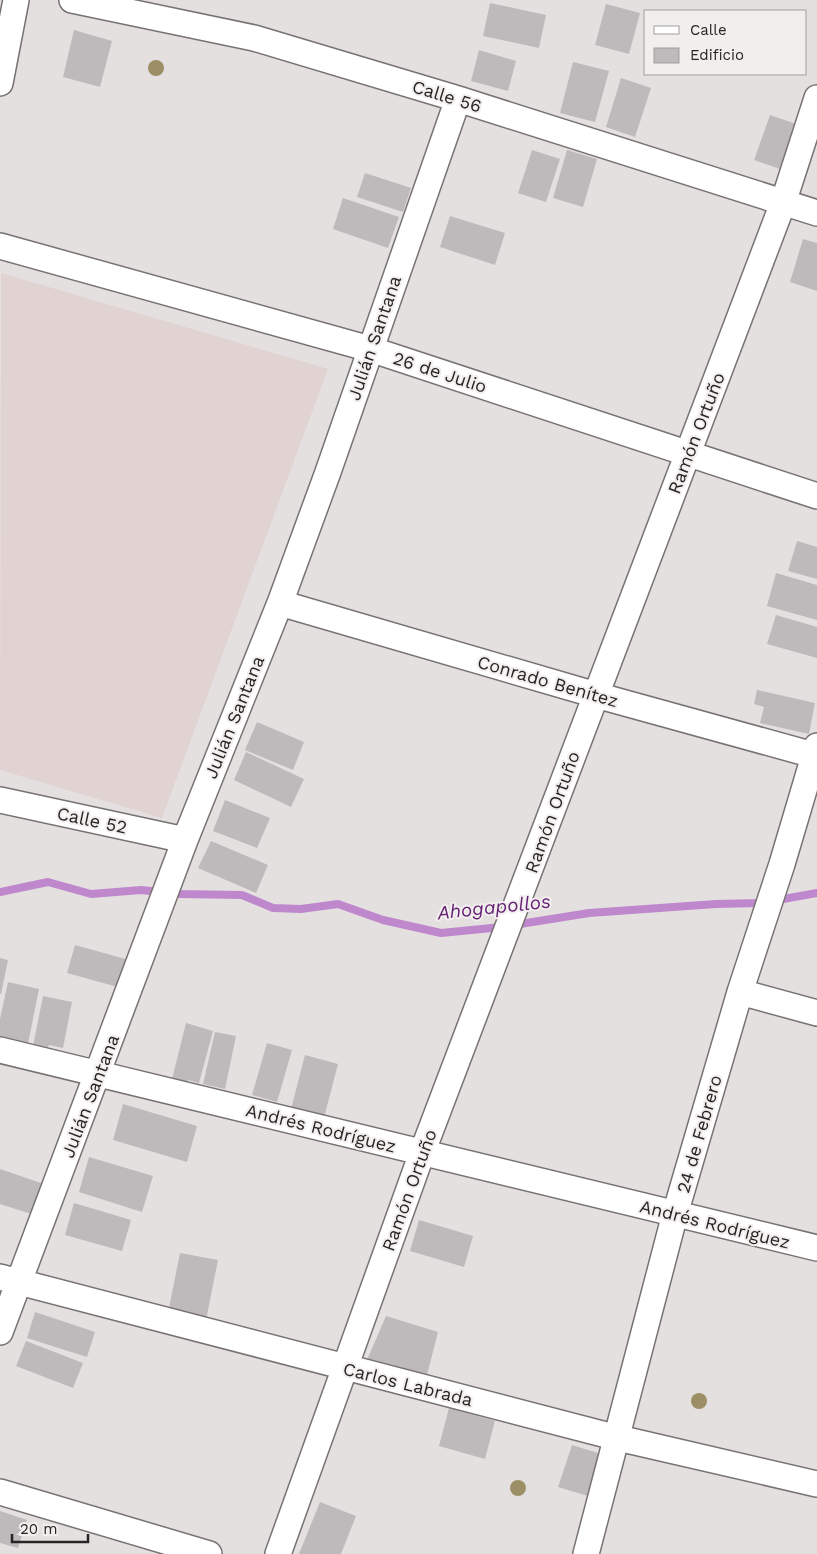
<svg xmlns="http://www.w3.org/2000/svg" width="817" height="1554" font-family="'Work Sans',sans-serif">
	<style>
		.built { fill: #e0d3d1 }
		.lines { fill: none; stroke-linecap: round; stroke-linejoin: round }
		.stream { stroke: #bf88cd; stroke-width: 8 }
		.building { fill: #beb9bb }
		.minor-casing { stroke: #777372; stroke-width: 28 }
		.minor { stroke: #fff; stroke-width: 25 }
		.tree { fill: #9c8f65 }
		.labels { text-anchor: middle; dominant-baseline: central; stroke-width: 4; stroke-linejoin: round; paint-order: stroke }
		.street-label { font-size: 18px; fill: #262424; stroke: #f2eeed }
		.water-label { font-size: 19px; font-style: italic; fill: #642074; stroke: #f2eeed }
	</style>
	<rect width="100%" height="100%" fill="#e5e0e0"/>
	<!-- built -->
	<path class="built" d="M1 273 328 369 162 818 0 770Z"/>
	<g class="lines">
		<!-- stream -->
		<path class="stream" d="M0 892 48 882 91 894 141 890 179 894 242 895 273 908 301 909 338 904 383 920 441 933 502 927
			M514 925 589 913 716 904 761 903 817 893"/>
	</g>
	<!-- building -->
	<path class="building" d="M490 3 546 15 539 48 483 36Z
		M606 4 640 13 629 54 595 45Z
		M74 30 112 41 100 87 63 77Z
		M479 50 516 61 508 91 471 81Z
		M573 62 609 71 595 122 560 113Z
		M621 78 651 88 635 137 606 127Z
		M770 115 802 126 786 171 754 160Z
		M532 150 560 159 546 202 518 193Z
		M567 150 597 159 583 207 553 198Z
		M365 173 411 188 403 212 357 197Z
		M343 198 399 217 388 248 333 229Z
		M450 216 505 233 495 265 440 247Z
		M803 239 817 243V291L790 282Z
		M797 541 817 547V579L788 571Z
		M776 573 817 585V620L767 606Z
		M776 615 817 627V658L767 644Z
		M757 690 815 703 809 734 760 723 764 707 754 704Z
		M257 722 304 742 293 770 245 750Z
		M246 752 304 779 291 807 234 780Z
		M225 800 270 818 257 848 213 831Z
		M211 841 268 865 256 893 198 868Z
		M75 945 129 960 121 988 67 973Z
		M0 958 8 960 1 994H0Z
		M8 982 39 989 28 1044 0 1038V1019Z
		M43 996 72 1002 63 1048 49 1045 47 1049 33 1046Z
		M186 1023 213 1031 199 1083 188 1080 186 1087 171 1083Z
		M215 1032 236 1036 225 1089 203 1084Z
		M267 1043 292 1050 277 1102 252 1095Z
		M305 1055 338 1064 324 1118 291 1109Z
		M123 1104 197 1126 187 1162 113 1140Z
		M89 1157 153 1176 142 1212 79 1192Z
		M0 1169 44 1184 34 1215 0 1204Z
		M74 1203 131 1220 122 1251 65 1235Z
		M419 1220 473 1236 464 1267 410 1251Z
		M180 1253 218 1260 206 1320 168 1313Z
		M35 1312 95 1332 87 1357 27 1338Z
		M386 1316 438 1332 427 1375 367 1360Z
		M26 1341 83 1363 73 1388 16 1366Z
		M449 1408 495 1421 485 1459 439 1446Z
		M572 1445 601 1454 588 1496 558 1487Z
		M320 1502 356 1516 341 1554H299Z
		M0 1511 27 1520 18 1548 0 1543Z"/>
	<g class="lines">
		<!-- minor casing -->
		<g class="minor-casing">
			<path id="minor" d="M72 0 254 38 458 99 817 213
				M0 83 16 0
				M0 246 370 349 817 496
				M280 603 596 695 817 756
				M0 800 185 840
				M740 992 817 1013
				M0 1050 817 1248
				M0 1277 618 1438 817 1484
				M0 1332 185 840 280 603 328 472 458 99
				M0 1492 209 1554
				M278 1554 422 1153 783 203 817 98
				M586 1554 675 1214 740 992 782 864 817 746"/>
		</g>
		<!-- minor -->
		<use href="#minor" class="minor"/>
	</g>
	<!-- trees -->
	<g class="tree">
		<circle cx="156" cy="68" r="8"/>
		<circle cx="699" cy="1401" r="8"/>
		<circle cx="518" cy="1488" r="8"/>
	</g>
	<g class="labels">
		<!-- street labels -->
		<g class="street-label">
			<text transform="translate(447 96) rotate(17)">Calle 56</text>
			<text transform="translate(374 338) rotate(-71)">Julián Santana</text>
			<text transform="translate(440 372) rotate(18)">26 de Julio</text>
			<text transform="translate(696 433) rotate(-69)">Ramón Ortuño</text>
			<text transform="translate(548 681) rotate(16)">Conrado Benítez</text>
			<text transform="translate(234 717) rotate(-68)">Julián Santana</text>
			<text transform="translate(552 812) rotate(-70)">Ramón Ortuño</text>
			<text transform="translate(92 820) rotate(12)">Calle 52</text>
			<text transform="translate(90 1096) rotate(-69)">Julián Santana</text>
			<text transform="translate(321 1128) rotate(14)">Andrés Rodríguez</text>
			<text transform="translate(699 1134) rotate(-74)">24 de Febrero</text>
			<text transform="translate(409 1190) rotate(-70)">Ramón Ortuño</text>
			<text transform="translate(715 1224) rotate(14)">Andrés Rodríguez</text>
			<text transform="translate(408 1384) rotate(14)">Carlos Labrada</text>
		</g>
		<!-- water labels -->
		<g class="water-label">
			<text transform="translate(494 907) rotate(-6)">Ahogapollos</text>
		</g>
	</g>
	<!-- legend -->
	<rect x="644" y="10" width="162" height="65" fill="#f2eeed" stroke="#a09d9d"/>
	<rect x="654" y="26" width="25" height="8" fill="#ffffff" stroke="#a09d9d"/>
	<text x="690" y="35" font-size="15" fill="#262424">Calle</text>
	<rect x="654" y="48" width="25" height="15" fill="#beb9bb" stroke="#a09d9d"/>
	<text x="690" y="60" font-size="15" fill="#262424">Edificio</text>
	<!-- scale -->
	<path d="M12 1534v8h76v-8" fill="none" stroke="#262424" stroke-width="2.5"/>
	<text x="20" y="1534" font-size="15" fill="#262424" stroke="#f2eeed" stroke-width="4" paint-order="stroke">20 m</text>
</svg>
